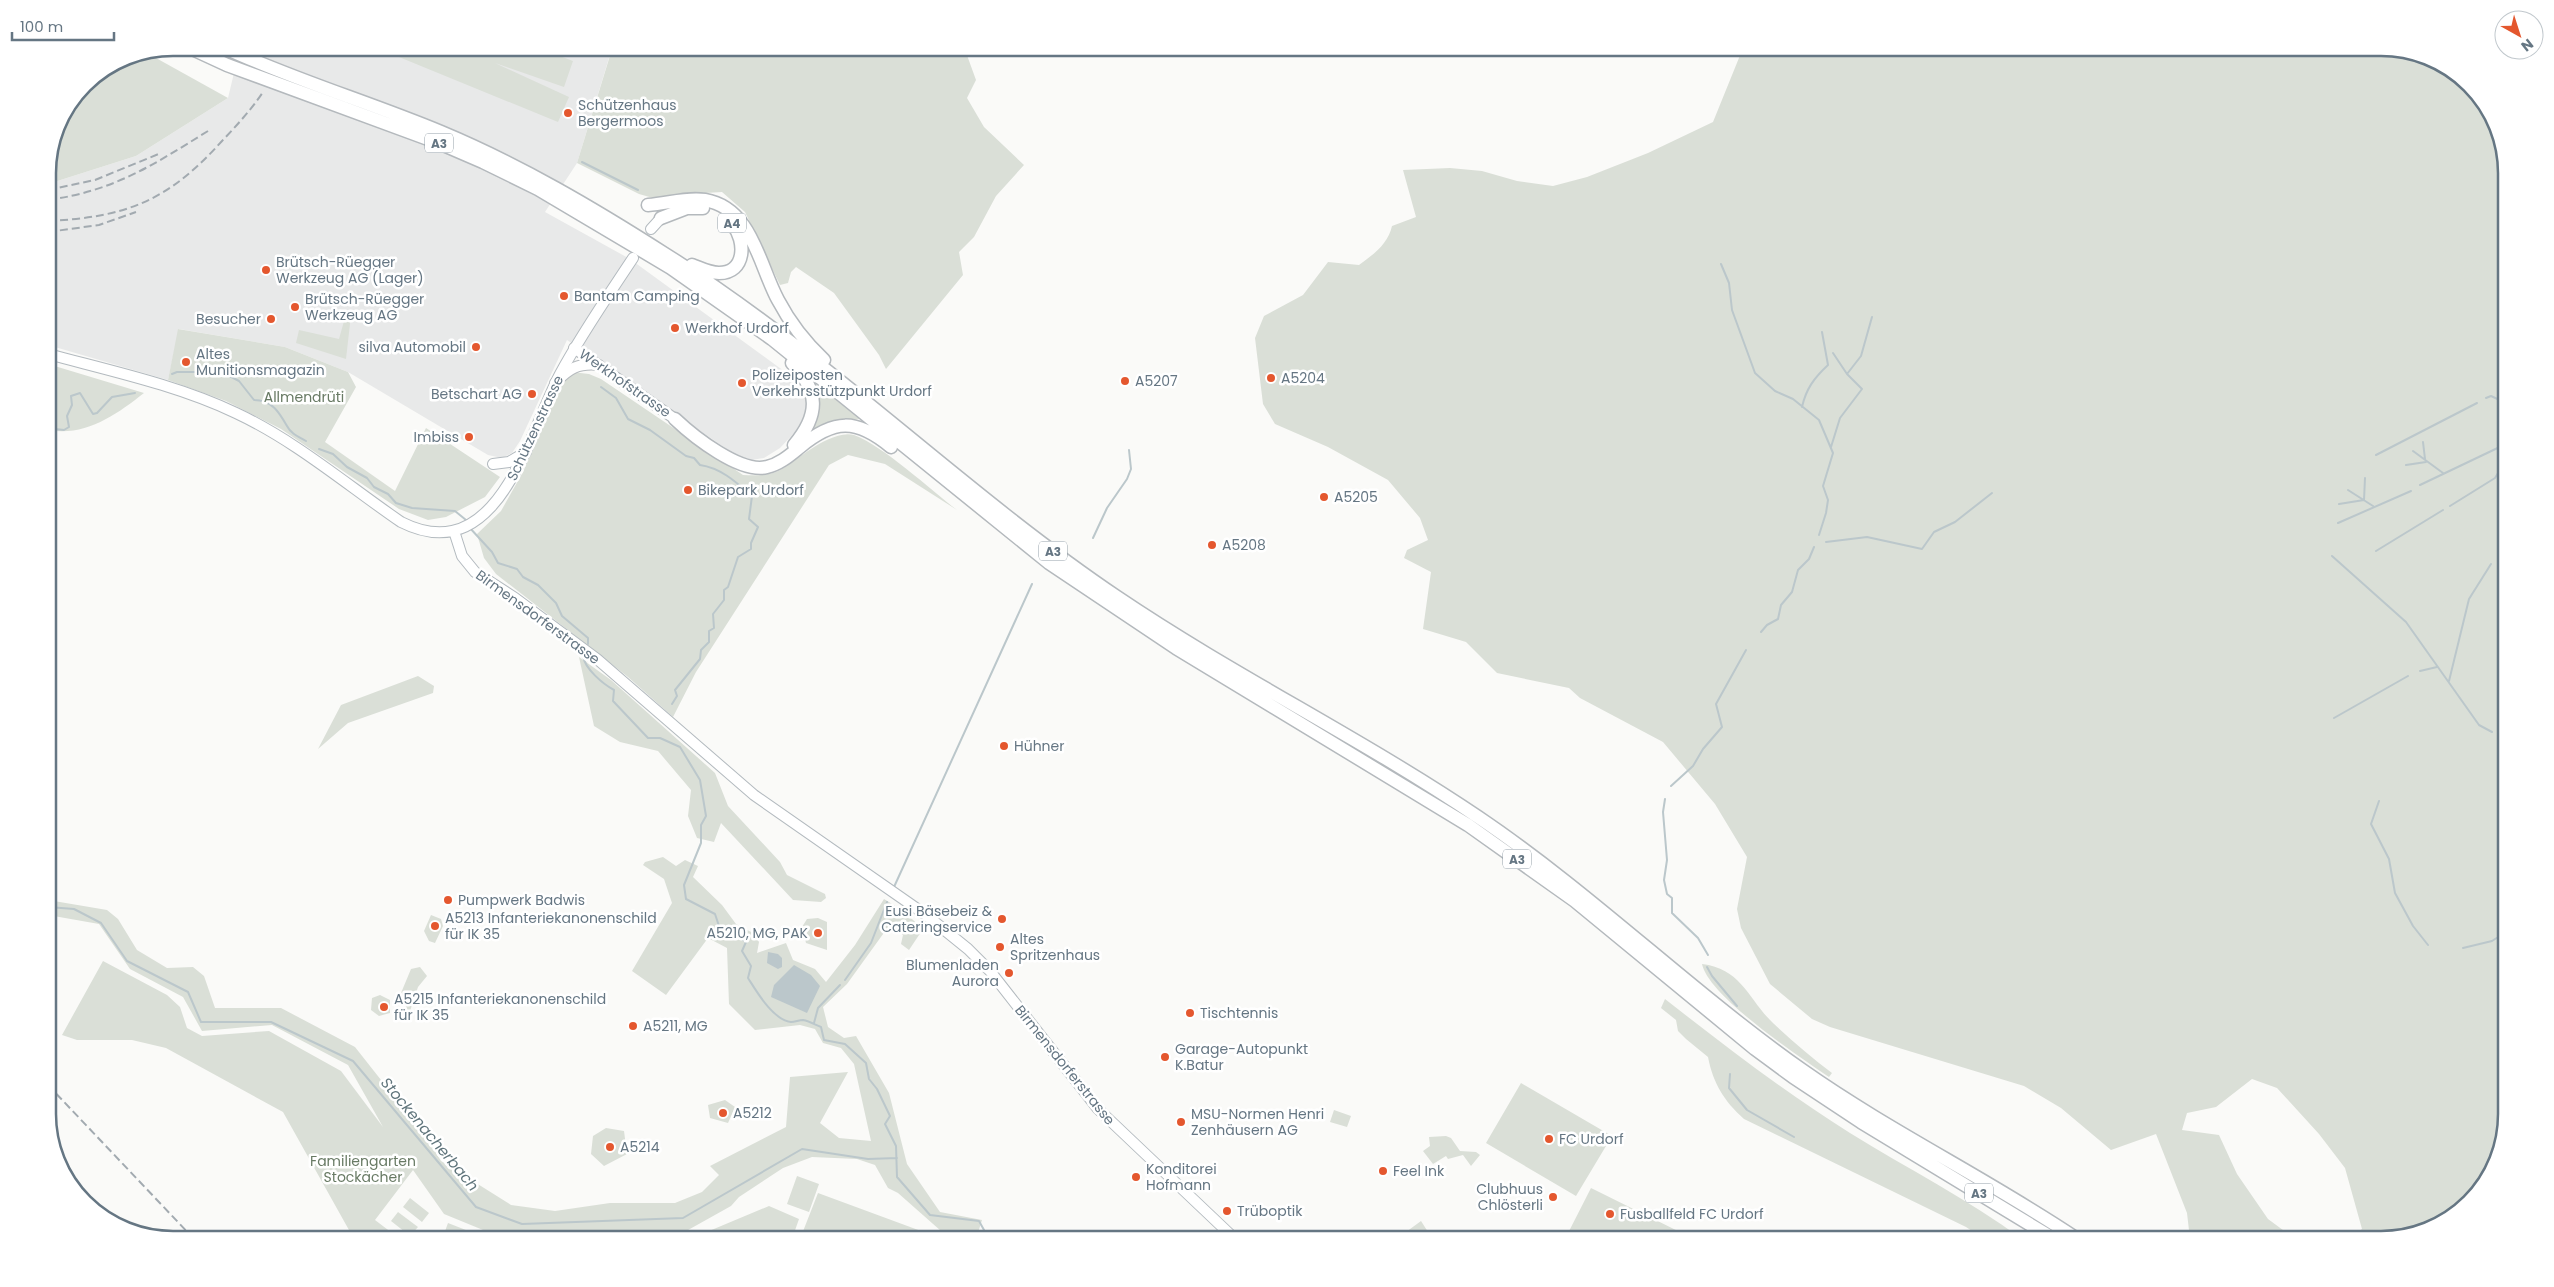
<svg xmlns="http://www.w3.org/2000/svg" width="2554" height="1287" font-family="Poppins,sans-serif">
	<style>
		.built { fill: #e8e9e9 }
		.green { fill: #dadfd7 }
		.water { fill: #bbc7cb }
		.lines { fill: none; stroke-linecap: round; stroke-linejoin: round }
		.stream { stroke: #bbc7cb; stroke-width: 2 }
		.secondary-casing { stroke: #b3babf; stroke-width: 12 }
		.primary-casing { stroke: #b5babe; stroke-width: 12 }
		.motorway-casing { stroke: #b4b9bd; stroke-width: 15 }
		.secondary { stroke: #fff; stroke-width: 10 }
		.primary { stroke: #fff; stroke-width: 10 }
		.motorway { stroke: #fff; stroke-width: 12 }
		.rail { stroke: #a2aab0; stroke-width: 2; stroke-dasharray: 8 4; stroke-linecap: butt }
		.poi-dot { fill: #e4572e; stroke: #fff; stroke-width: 2 }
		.labels { text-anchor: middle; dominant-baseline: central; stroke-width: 5; stroke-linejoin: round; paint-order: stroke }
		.shield { fill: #fff; stroke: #939fa8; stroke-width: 1 }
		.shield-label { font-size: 12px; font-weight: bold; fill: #657683 }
		.poi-label { font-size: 14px; fill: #657683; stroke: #fff; text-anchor: start }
		.street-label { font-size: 14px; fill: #657683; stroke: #fff }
		.park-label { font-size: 14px; fill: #687a64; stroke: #fff }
		.water-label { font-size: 15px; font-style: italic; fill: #60757c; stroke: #fff }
		.rim { fill: none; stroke: #657683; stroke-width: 2.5 }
	</style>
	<rect width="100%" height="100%" fill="#fafaf8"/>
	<!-- built -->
	<path class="built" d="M240 48H612L577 163 545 212 630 259 788 374 804 392 807 403 806 413 796 431 780 448 764 458 751 460 737 456 567 340 520 441 512 453 502 458 488 455 348 372 285 347 179 329 168 380 48 345V184L136 156 228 98Z"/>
	<!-- green -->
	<path class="green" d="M964 47 976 80 967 98 984 127 1024 165 996 196 974 237 959 252 963 275 886 369 879 355 834 293 796 267 791 272 788 283 780 285 745 212 722 192 689 194 660 200 639 194 577 163 612 49 609 48Z
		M2380 47 2436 60 2485 104 2506 166V1113L2494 1169 2450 1218 2381 1239H2349L2362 1229 2345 1168 2319 1134 2277 1088 2252 1079 2216 1107 2187 1113 2182 1130 2219 1135 2237 1174 2268 1219 2295 1239H2190L2187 1213 2156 1134 2111 1150 2061 1108 2024 1086 1830 1027 1812 1019 1770 984 1741 928 1737 909 1747 857 1715 804 1663 742 1580 698 1569 688 1497 673 1466 642 1423 629 1431 572 1404 558 1407 550 1428 540 1420 518 1388 480 1328 447 1275 424 1263 404 1255 338 1264 316 1303 295 1328 262 1359 265C1374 254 1388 244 1392 226L1416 217 1403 170 1450 168 1482 171 1517 181 1553 186 1587 177 1648 153 1713 122 1743 48Z
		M377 48H539L573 61 564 87 495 63 569 97 558 122Z
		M147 53 228 98 136 156 48 184C48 122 84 65 147 53Z
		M346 314 351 315 346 359 296 343 299 330 339 339Z
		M178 329 285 347 348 372 356 387 325 442 395 491 426 428 500 477 485 497 446 517 428 520 399 509 281 429 226 401 168 380Z
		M48 364 144 393C116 415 85 437 48 430Z
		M572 372 589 374 601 379 743 475C782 477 781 468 811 449 821 442 841 431 854 435 882 445 931 490 957 510L885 464 848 455 829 465 696 672 673 717 628 677 496 574 484 558 477 534 501 511 523 472 562 381Z
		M814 382 860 419C840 420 825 424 807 433L818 401Z
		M579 657 611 680 715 773 728 806 780 862 787 875 825 894 826 898 821 902 793 900 721 823 714 842 697 838 688 816 691 790 658 751 620 742 594 726Z
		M418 676 434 686 433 693 348 723 318 749 341 705Z
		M663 857 676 866 685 860 698 866 693 877 722 905 736 924 753 933 759 942 757 953 786 943 793 960 815 969 826 982 855 945 884 899 902 910 923 929 909 950 901 944 903 935 891 923 847 984 823 1007 828 1027 844 1038 856 1036 889 1093 907 1164 940 1212 982 1220 976 1239H938L941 1231 898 1193 888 1188 875 1165 857 1159 812 1157 783 1168 739 1197 731 1206 672 1239H505L444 1214 413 1170 375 1220 400 1239H354L283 1112 166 1048 132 1040H77L62 1035 103 961 167 995 180 1007 187 1028 202 1036 269 1031 341 1071 383 1127 348 1065 272 1025 202 1031 183 997 130 969 99 924 48 915V900L107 910 118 919 137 950 167 968 193 967 204 976 215 1008H281L355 1047 426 1137 441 1161 511 1205 555 1211 610 1203H675L702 1192 719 1175 710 1166 786 1127 790 1077 848 1072 820 1123 839 1138 871 1141 854 1064 841 1048 823 1043 815 1029 800 1025 755 1030 729 1004 727 948 708 938 666 995 632 971 672 903 664 879 643 865 645 862Z
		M431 915 441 919 443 926 435 943 429 941 424 931Z
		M818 918 827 922V950L806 943 802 927 807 919Z
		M1702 964C1742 969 1748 999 1773 1023 1792 1041 1812 1058 1832 1073L1829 1077C1800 1057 1709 997 1702 964Z
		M420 967 427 976 418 987 409 1014 401 993 411 969Z
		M380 995 390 1000V1013L379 1016 371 1010 372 998Z
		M1665 999C1725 1046 1786 1093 1850 1133 1908 1169 1968 1199 2022 1239H1984L1966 1227 1744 1119C1724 1101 1713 1083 1708 1057L1686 1039 1678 1031 1676 1020 1661 1008Z
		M1521 1083 1612 1136 1576 1196 1486 1143Z
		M725 1100 735 1107 728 1123 710 1118 708 1105Z
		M1334 1110 1351 1116 1347 1127 1330 1122Z
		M606 1128 624 1131 627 1154 604 1166 591 1154 593 1136Z
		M1446 1136 1451 1138 1460 1151 1476 1152 1480 1155 1471 1166 1463 1155 1448 1159 1446 1156 1433 1164 1423 1151 1430 1146 1429 1137Z
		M797 1176 819 1184 809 1212 787 1204Z
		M1591 1188 1694 1239H1565Z
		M818 1193 921 1231 917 1239H800Z
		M410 1198 429 1213 422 1222 403 1207Z
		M769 1206 799 1219 792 1239H690Z
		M398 1212 418 1227 410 1236 391 1221Z
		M1421 1221 1430 1235 1421 1239H1409L1406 1232Z
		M448 1223 471 1232 468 1239H460L444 1234Z"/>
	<!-- water -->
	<path class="water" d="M768 952 778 954 782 958V967L778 969 767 963Z
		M794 965 811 975 820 986 807 1013 771 997 774 985Z"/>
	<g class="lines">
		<!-- stream -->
		<path class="stream" d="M582 162 638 190
			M1721 264 1729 283 1732 310 1755 373 1775 391 1793 399 1819 420 1833 453 1823 486 1828 500 1826 513 1819 535
			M1833 353 1847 374
			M172 374 177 372H222L239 381 254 400C272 400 279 412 287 426 291 434 299 437 306 441
			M601 387 616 398 628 419 650 430 686 456 694 458 700 465C721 468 736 482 752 496L749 519 758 527 751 543V549L738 557 728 587 724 590V600L713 614 714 628 709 631V642L701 650 700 659 675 690 677 696 672 704
			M2486 398 2491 396 2506 403
			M1802 407C1806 389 1814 378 1828 365L1822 332
			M48 423 55 429 64 430 69 427 67 416 72 405 71 396 80 393 93 414 97 413 112 397 135 393
			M2423 442 2425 459
			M1831 447 1840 418 1862 389 1847 374 1861 356 1872 317
			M319 449 333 454 347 467 367 478 374 487 388 494 396 503 412 508 455 511 466 520
			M2413 451 2443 473
			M2376 455 2477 403
			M2406 465 2426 462
			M2420 485 2506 444
			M2348 490 2373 506
			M2339 504 2364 500 2365 478
			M2450 506 2495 478 2506 460
			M2338 523 2411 491
			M469 527 492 552 498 563 517 569 523 577 538 585 556 603 562 616 588 638V644
			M1093 538 1107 508 1127 479 1131 469 1129 450
			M1826 542 1867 537 1922 549 1934 532 1955 522 1992 493
			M2376 551 2443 510
			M2332 556 2406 622 2479 725 2492 732
			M1761 632 1767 625 1778 619 1781 605 1792 592 1798 570 1809 559 1814 547
			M583 656C585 669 603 684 614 690L613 701 648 738H660L680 747 700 780 706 816 701 825V843L684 885 686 899 715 914 721 932 727 938 737 936 746 942 742 951 751 966 748 978C757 992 773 1020 791 1022 795 1022 799 1020 803 1020 809 1021 816 1025 821 1027L824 1040 845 1044 866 1063 869 1079 877 1089 890 1116 885 1124 896 1146 897 1177 930 1215 979 1221 989 1239
			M2420 671 2437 667
			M2449 681 2469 599 2491 564
			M2334 718 2408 676
			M2503 741 2506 744
			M1671 786 1693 766 1703 749 1722 727 1716 704 1746 650
			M1665 799 1663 812 1667 860 1664 880 1667 894 1672 898V913L1698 938 1708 955
			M2379 801 2371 824 2389 859 2395 893 2413 926 2428 945
			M894 887 1032 584
			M48 907 74 909 101 923 127 961 188 992 201 1022H271L353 1061 476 1207 522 1224 683 1218 802 1149 868 1159 897 1158
			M2463 948 2492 941 2506 932
			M1707 967 1712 976 1737 1006
			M845 980 871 943 887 902
			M814 1023 818 1008 840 985
			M1730 1074 1729 1088 1747 1110 1794 1137"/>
		<!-- secondary casing -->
		<g class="secondary-casing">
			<path id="secondary" d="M651 229 661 218
				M48 354C111 371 177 385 236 413 296 441 347 485 401 522 498 571 529 433 560 374 582 333 608 296 633 258
				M493 464 509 462 526 452
				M454 531 462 556 475 572 515 598 597 659 754 795 926 915 968 949 990 971 1098 1109 1235 1239"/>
		</g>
		<!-- primary casing -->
		<g class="primary-casing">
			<path id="primary" d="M574 348 675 419
				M555 383C569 368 578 363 599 365"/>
		</g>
		<!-- motorway casing -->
		<g class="motorway-casing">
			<path id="motorway" d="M188 47 227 65 439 143 483 162 538 189 671 268 772 339 1049 563 1176 648 1468 825 1575 901 1755 1049 1793 1077 1861 1122 2054 1239
				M223 47C294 80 369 102 441 132 520 165 593 208 665 254 826 355 960 491 1117 597 1234 676 1361 738 1478 817 1592 894 1690 991 1802 1070 1890 1132 1988 1179 2077 1239
				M648 205C667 204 686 197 705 200 752 208 759 265 778 300 790 323 806 343 824 360
				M661 218 687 208H703
				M692 265C700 268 709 273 719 273 746 273 746 241 733 225
				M792 363C819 391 820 414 794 445
				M675 419C694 437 741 474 767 467 780 464 790 455 800 447 834 419 856 418 891 447"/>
		</g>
		<!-- secondary -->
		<use href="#secondary" class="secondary"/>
		<!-- primary -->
		<use href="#primary" class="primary"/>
		<!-- motorway -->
		<use href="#motorway" class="motorway"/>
		<!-- rail -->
		<path class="rail" d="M48 190 95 180 161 153
			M48 200C114 191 153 165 208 131
			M48 221C127 217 168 201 222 141 237 125 251 110 263 92
			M48 232 99 225 136 212
			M48 1085 194 1239"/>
	</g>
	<!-- markers -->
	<g class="poi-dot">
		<circle cx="568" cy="113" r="5"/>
		<circle cx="266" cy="270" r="5"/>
		<circle cx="564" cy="296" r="5"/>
		<circle cx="295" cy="307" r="5"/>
		<circle cx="271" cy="319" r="5"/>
		<circle cx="675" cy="328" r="5"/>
		<circle cx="476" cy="347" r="5"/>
		<circle cx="186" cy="362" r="5"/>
		<circle cx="1271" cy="378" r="5"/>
		<circle cx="1125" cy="381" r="5"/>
		<circle cx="742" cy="383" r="5"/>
		<circle cx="532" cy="394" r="5"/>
		<circle cx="469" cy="437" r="5"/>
		<circle cx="688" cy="490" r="5"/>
		<circle cx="1324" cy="497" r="5"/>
		<circle cx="1212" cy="545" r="5"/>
		<circle cx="1004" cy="746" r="5"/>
		<circle cx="448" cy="900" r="5"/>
		<circle cx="1002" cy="919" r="5"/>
		<circle cx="435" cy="926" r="5"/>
		<circle cx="818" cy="933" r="5"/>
		<circle cx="1000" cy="947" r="5"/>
		<circle cx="1009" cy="973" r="5"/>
		<circle cx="384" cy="1007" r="5"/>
		<circle cx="1190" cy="1013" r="5"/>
		<circle cx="633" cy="1026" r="5"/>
		<circle cx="1165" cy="1057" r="5"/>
		<circle cx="723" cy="1113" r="5"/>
		<circle cx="1181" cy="1122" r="5"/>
		<circle cx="1549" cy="1139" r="5"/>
		<circle cx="610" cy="1147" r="5"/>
		<circle cx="1383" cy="1171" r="5"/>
		<circle cx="1136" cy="1177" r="5"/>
		<circle cx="1553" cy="1197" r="5"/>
		<circle cx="1227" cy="1211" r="5"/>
		<circle cx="1610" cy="1214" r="5"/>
	</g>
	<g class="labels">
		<!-- shield labels -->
		<g class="shield">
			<rect x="425" y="133.5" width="28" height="19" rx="4"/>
			<rect x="718" y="213.5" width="28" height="19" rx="4"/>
			<rect x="1039" y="541.5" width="28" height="19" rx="4"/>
			<rect x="1503" y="849.5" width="28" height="19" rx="4"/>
			<rect x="1965" y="1183.5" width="28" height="19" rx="4"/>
		</g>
		<g class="shield-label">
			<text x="439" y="143">A3</text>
			<text x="732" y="223">A4</text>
			<text x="1053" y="551">A3</text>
			<text x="1517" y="859">A3</text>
			<text x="1979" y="1193">A3</text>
		</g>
		<!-- poi labels -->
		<g class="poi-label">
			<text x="578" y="105">Schützenhaus<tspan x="578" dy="16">Bergermoos</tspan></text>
			<text x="276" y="262">Brütsch-Rüegger<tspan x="276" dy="16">Werkzeug AG (Lager)</tspan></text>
			<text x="574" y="296">Bantam Camping</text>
			<text x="305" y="299">Brütsch-Rüegger<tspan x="305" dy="16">Werkzeug AG</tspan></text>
			<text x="261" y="319" text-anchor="end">Besucher</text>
			<text x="685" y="328">Werkhof Urdorf</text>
			<text x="466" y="347" text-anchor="end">silva Automobil</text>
			<text x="196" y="354">Altes<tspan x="196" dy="16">Munitionsmagazin</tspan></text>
			<text x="752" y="375">Polizeiposten<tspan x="752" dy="16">Verkehrsstützpunkt Urdorf</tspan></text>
			<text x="1281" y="378">A5204</text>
			<text x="1135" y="381">A5207</text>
			<text x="522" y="394" text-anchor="end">Betschart AG</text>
			<text x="459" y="437" text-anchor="end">Imbiss</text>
			<text x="698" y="490">Bikepark Urdorf</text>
			<text x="1334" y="497">A5205</text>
			<text x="1222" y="545">A5208</text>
			<text x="1014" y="746">Hühner</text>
			<text x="458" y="900">Pumpwerk Badwis</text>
			<text x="992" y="911" text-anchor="end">Eusi Bäsebeiz &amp;<tspan x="992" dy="16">Cateringservice</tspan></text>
			<text x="445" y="918">A5213 Infanteriekanonenschild<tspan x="445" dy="16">für IK 35</tspan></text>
			<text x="808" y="933" text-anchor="end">A5210, MG, PAK</text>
			<text x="1010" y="939">Altes<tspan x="1010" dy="16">Spritzenhaus</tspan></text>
			<text x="999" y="965" text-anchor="end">Blumenladen<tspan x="999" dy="16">Aurora</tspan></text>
			<text x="394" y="999">A5215 Infanteriekanonenschild<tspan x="394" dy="16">für IK 35</tspan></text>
			<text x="1200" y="1013">Tischtennis</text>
			<text x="643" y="1026">A5211, MG</text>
			<text x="1175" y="1049">Garage-Autopunkt<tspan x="1175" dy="16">K.Batur</tspan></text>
			<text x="733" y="1113">A5212</text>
			<text x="1191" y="1114">MSU-Normen Henri<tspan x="1191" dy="16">Zenhäusern AG</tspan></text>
			<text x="1559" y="1139">FC Urdorf</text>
			<text x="620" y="1147">A5214</text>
			<text x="1146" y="1169">Konditorei<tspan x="1146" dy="16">Hofmann</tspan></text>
			<text x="1393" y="1171">Feel Ink</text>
			<text x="1543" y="1189" text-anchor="end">Clubhuus<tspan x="1543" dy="16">Chlösterli</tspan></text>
			<text x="1237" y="1211">Trüboptik</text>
			<text x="1620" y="1214">Fusballfeld FC Urdorf</text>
		</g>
		<!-- street labels -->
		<g class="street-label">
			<text transform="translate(625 383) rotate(35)">Werkhofstrasse</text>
			<text transform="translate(535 428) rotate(-65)">Schützenstrasse</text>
			<text transform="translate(538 617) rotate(36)">Birmensdorferstrasse</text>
			<text transform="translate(1065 1065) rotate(51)">Birmensdorferstrasse</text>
		</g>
		<!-- park labels -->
		<g class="park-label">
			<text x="304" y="397">Allmendrüti</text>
			<text x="363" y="1161">Familiengarten<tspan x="363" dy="16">Stockächer</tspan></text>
		</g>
		<!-- water labels -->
		<g class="water-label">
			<text transform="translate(430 1134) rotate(50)">Stockenacherbach</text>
		</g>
	</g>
	<!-- crop -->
	<path d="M0 0H2554V1287H0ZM173 56H2381A117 117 0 0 1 2498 173V1114A117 117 0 0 1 2381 1231H173A117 117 0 0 1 56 1114V173A117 117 0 0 1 173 56Z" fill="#fff" fill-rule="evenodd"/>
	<path class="rim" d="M173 56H2381A117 117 0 0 1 2498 173V1114A117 117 0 0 1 2381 1231H173A117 117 0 0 1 56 1114V173A117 117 0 0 1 173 56Z"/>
	<!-- north arrow -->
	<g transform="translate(2519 35) rotate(141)"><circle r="24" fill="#ffffff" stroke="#c1c8cd"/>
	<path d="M0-4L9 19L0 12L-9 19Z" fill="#e4572e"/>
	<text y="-8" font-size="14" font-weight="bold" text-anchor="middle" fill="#657683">N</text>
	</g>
	<!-- scale -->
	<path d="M12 32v8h102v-8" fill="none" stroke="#657683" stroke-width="2.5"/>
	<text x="20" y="32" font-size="15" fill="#657683" stroke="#ffffff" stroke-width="4" paint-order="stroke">100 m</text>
</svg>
